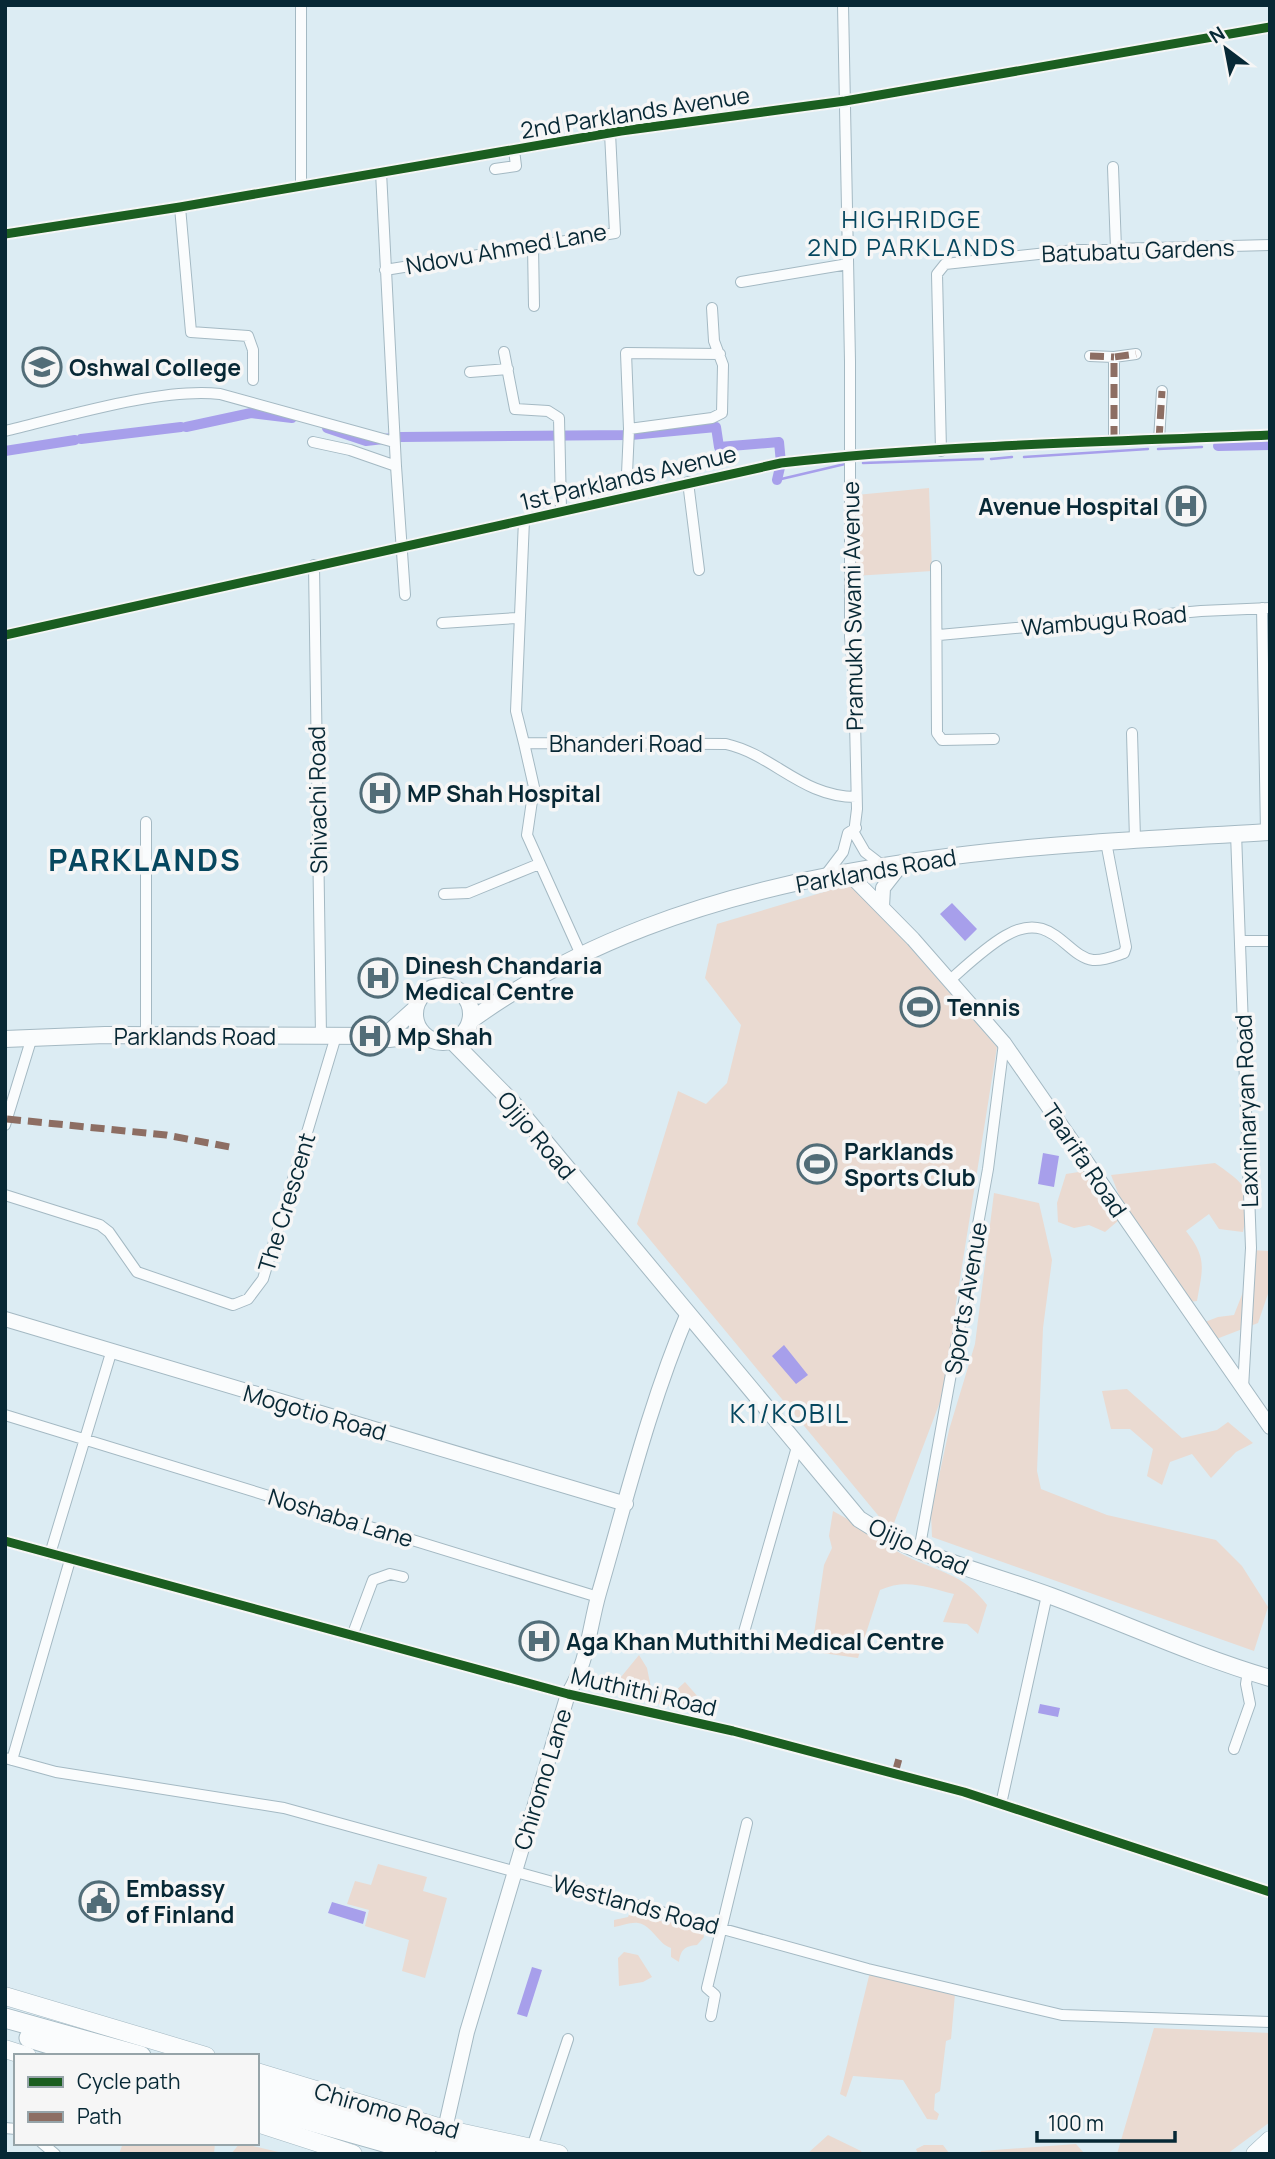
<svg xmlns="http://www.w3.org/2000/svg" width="1275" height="2159" font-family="Manrope,sans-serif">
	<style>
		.green { fill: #eadad1 }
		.water { fill: #a79feb }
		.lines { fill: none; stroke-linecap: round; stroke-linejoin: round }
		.stream { stroke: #a79feb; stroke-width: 2.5 }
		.canal { stroke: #a79feb; stroke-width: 10 }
		.minor-casing { stroke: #a4b9c3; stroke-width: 12 }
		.tertiary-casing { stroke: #a4b9c3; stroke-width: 16 }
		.secondary-casing { stroke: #a4b9c3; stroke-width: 18 }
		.trunk-casing { stroke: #a4b9c3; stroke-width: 19 }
		.motorway-casing { stroke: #a4b9c3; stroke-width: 21 }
		.minor { stroke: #fafcfd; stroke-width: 10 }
		.tertiary { stroke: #fafcfd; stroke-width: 14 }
		.secondary { stroke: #fafcfd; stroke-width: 16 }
		.trunk { stroke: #fafcfd; stroke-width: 18 }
		.motorway { stroke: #fafcfd; stroke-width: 19 }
		.quiet { stroke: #8d6e63; stroke-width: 7; stroke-dasharray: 14 7; stroke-linecap: butt }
		.cycleway-casing { stroke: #f6f6f6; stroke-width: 13 }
		.cycleway { stroke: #1b5e20; stroke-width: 9 }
		.labels { text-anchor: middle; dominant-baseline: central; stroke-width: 7; stroke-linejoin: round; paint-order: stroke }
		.street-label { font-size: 23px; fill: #072835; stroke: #f6f6f6 }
		.poi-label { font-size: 23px; font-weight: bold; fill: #072835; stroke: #f6f6f6; text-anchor: start }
		.neighbourhood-label { font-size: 24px; letter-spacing: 2px; fill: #06475f; stroke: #f6f6f6 }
		.quarter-label { font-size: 26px; letter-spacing: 2px; fill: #06475f; stroke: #f6f6f6 }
		.district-label { font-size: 30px; font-weight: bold; letter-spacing: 2px; fill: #06475f; stroke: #f6f6f6 }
	</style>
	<rect width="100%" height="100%" fill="#dcecf3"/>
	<!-- green -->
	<path class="green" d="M929 488 932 571 855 576 856 495Z
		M854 883 997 1047 955 1310 959 1352 891 1531 637 1224 678 1091 706 1104 727 1083 741 1025 705 978 717 924Z
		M1215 1163C1249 1187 1253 1190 1243 1232L1219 1229 1209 1214 1186 1231C1207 1258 1203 1267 1197 1301L1176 1304 1140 1248 1111 1175Z
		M1085 1171 1119 1220 1105 1232 1089 1225 1074 1228 1058 1222 1057 1203 1066 1174Z
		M994 1193 1039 1203 1052 1260 1043 1328 1037 1471 1041 1489 1107 1515 1216 1540 1242 1566 1268 1607 1254 1651 932 1537 931 1513 949 1430 975 1344Z
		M1250 1250 1270 1251V1288L1258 1323 1206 1343 1192 1327 1218 1317 1234 1315 1245 1287Z
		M1127 1389 1182 1438 1217 1430 1228 1422 1253 1443 1236 1452 1211 1478 1192 1454 1170 1462 1162 1485 1147 1476 1153 1449 1130 1429H1111L1102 1391Z
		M833 1511C858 1524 882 1544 906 1556 940 1573 963 1573 987 1605L978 1634 967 1624 943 1622 954 1594C927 1587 906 1578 880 1590L858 1658 815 1652 814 1634 824 1565 832 1548 829 1536Z
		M639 1655 647 1668 651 1688 671 1695 685 1682 699 1698 698 1712 629 1698 621 1677Z
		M378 1864 427 1877 423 1891 447 1898 425 1978 402 1971 409 1940 365 1926 369 1910 347 1904 355 1881 371 1885Z
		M631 1910 642 1912 655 1920 702 1926 704 1937 697 1945C684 1946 681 1950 679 1962L671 1957V1948C658 1944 652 1925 638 1923 631 1922 621 1926 614 1927V1920L628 1917Z
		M624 1952 638 1955 652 1977 643 1982 619 1986 618 1958Z
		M870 1972 955 1994 951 2039 946 2041 940 2091 935 2094 934 2110 939 2114 937 2120 927 2119 903 2080 853 2076 846 2097 840 2094Z
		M1154 2028 1270 2033V2122L1227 2154H1117Z
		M828 2135 861 2151 863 2154H807Z
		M123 2143H215L214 2154H119Z
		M240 2143 287 2154H231Z
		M1076 2144 1084 2153 979 2154 981 2151Z
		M924 2145H943L949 2153 918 2154 916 2149Z"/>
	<!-- water -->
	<path class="water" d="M952 903 977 929 965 941 940 914Z
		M1043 1153 1059 1156 1054 1187 1038 1184Z
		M784 1345 808 1375 796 1384 772 1356Z
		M1040 1704 1060 1708 1058 1717 1038 1713Z
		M332 1902 366 1912 363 1924 328 1913Z
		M532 1967 542 1970 527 2017 517 2014Z"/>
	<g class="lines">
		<!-- stream -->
		<path class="stream" d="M1158 449 1202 447
			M1024 457 1148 449
			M991 459 1012 457
			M863 463 983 459
			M777 480 845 464"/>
		<!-- canal -->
		<path class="canal" d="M186 427 251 413 292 418
			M327 428 366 441 401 437 631 435 716 427 719 447 779 442 781 463 777 480
			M81 439 181 427
			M1218 446 1270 445
			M5 451 75 440"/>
		<!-- minor casing -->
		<g class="minor-casing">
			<path id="minor" d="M301 5V186
				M843 5 850 361V637L854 677 857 809 854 833 865 852 883 866
				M1113 167 1116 249
				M495 169 516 166 514 150
				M381 172 396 466
				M180 207 191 332 248 336 253 350V380
				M5 234 180 207 621 131 845 101 1270 27
				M533 245 534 306
				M385 270 615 233 610 133
				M741 282 848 264
				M504 352 515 409 548 411 559 418 561 509
				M1090 356 1114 357
				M470 372 508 369
				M629 429 712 418 722 413 723 365 714 341 712 308
				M5 431C64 417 162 387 220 394L394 442
				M1114 440V357L1136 354
				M1159 440 1162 391
				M313 442 350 450 396 466 405 595
				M941 451 937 274 945 264 1075 250 1270 245
				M688 482 699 570
				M626 496 629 429 626 353 720 354
				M524 520 516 711 524 743 726 744C774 755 802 797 856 797
				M314 565 321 1036
				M936 566 937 733 942 740 994 739
				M1262 608 1266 832
				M442 623 517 618
				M5 635 781 463C943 445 1107 442 1270 435
				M939 635 1201 611 1270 608
				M1132 733 1135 839
				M524 743 534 787 527 835 582 957
				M146 822V1035
				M1236 833 1251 1248 1243 1388
				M824 877 843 852 848 833 856 828
				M444 894 468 893 539 864
				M1241 941H1270
				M950 980C967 965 986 947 1005 936 1052 908 1066 957 1093 960 1103 961 1115 956 1124 953L1126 947 1106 842
				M5 1125 32 1037
				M5 1195 100 1225 109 1232 137 1272 233 1305 248 1299 263 1279 336 1036
				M5 1415 598 1597
				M5 1541 568 1694 733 1731 964 1792 1270 1892
				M919 1551 988 1169 1004 1043
				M50 1554 111 1353
				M352 1636 373 1580 390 1574 403 1577
				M742 1639 797 1447
				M1234 1749 1250 1704 1246 1684 1248 1671
				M5 1758 56 1772 284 1808 868 1969 1062 2015 1270 2022
				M12 1760 70 1560
				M1001 1804 1047 1595
				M711 2016 715 1995 707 1988 747 1823
				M5 2128 16 2129
				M42 2143 55 2154
				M532 2147 568 2039"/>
		</g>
		<!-- tertiary casing -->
		<g class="tertiary-casing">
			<path id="tertiary" d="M848 873 913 939 1004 1043 1270 1427
				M882 907 883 888 901 865
				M5 1319 626 1504
				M445 2129 467 2032 568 1694C588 1663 589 1628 599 1593 626 1500 650 1402 688 1313"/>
		</g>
		<!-- secondary casing -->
		<g class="secondary-casing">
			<path id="secondary" d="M415 1014a28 28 0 1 1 56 0a28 28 0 1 1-56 0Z
				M470 1021C695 858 1002 847 1270 832
				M385 1036 414 1010
				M5 1039 105 1035 385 1036 389 1039 423 1035
				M452 1041 512 1102 859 1519C918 1558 986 1572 1051 1596 1124 1623 1195 1656 1270 1678"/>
		</g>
		<!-- trunk casing -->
		<g class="trunk-casing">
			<path id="trunk" d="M5 1996 206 2056
				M5 2049 27 2056
				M257 2072 445 2129 559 2154
				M257 2123 353 2154
				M1255 2154 1270 2140"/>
		</g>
		<!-- motorway casing -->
		<g class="motorway-casing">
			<path id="motorway" d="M5 2018 141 2056
				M29 2038 88 2056
				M257 2090 479 2154
				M257 2106 426 2154
				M466 2142 516 2154"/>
		</g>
		<!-- minor -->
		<use href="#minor" class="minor"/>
		<!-- tertiary -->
		<use href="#tertiary" class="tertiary"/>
		<!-- secondary -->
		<use href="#secondary" class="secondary"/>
		<!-- trunk -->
		<use href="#trunk" class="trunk"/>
		<!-- motorway -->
		<use href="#motorway" class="motorway"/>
		<!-- quiet -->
		<path class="quiet" d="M1090 356 1114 357
			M1114 440V357L1136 354
			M1159 440 1162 391
			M7 1119 166 1135 230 1147
			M895 1773 900 1755"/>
		<!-- cycleway casing -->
		<g class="cycleway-casing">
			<path id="cycleway" d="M5 234 180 207 621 131 845 101 1270 27
				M5 635 781 463C943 445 1107 442 1270 435
				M5 1541 568 1694 733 1731 964 1792 1270 1892"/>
		</g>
		<!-- cycleway -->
		<use href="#cycleway" class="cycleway"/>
	</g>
	<!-- icons -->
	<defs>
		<g id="university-ring" transform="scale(2.0125)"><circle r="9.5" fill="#f6f6f6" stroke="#526d78" stroke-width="1.5"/><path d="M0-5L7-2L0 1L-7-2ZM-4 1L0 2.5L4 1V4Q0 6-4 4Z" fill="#526d78"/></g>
		<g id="hospital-ring" transform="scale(2.0125)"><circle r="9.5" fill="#f6f6f6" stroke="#526d78" stroke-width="1.5"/><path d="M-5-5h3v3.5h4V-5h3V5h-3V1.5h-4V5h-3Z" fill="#526d78"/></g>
		<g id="stadium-ring" transform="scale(2.0125)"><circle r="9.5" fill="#f6f6f6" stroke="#526d78" stroke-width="1.5"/><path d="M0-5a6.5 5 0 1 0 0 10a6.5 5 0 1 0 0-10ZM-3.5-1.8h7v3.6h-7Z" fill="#526d78"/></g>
		<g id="civic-ring" transform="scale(2.0125)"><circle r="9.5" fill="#f6f6f6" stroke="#526d78" stroke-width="1.5"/><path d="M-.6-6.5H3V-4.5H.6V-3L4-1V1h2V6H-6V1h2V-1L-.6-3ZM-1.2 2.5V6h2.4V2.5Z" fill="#526d78"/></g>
	</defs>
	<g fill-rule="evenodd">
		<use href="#university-ring" x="42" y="367"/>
		<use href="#hospital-ring" x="1186" y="506"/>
		<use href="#hospital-ring" x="380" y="793"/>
		<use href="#hospital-ring" x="378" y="978"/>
		<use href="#stadium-ring" x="920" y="1007"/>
		<use href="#hospital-ring" x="370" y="1036"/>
		<use href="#stadium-ring" x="817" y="1164"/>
		<use href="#hospital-ring" x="539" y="1641"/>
		<use href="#civic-ring" x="99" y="1901"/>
	</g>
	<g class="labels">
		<!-- street labels -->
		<g class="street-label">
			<text transform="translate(635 112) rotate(-9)">2nd Parklands Avenue</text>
			<text transform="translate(506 248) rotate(-10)">Ndovu Ahmed Lane</text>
			<text transform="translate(1138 250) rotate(-2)">Batubatu Gardens</text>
			<text transform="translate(628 477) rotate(-13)">1st Parklands Avenue</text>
			<text transform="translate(852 606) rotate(-91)">Pramukh Swami Avenue</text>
			<text transform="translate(1104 620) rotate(-5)">Wambugu Road</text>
			<text x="626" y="743">Bhanderi Road</text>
			<text transform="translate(317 800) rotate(-91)">Shivachi Road</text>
			<text transform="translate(876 870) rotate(-10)">Parklands Road</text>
			<text x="195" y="1036">Parklands Road</text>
			<text transform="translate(1246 1111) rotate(-92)">Laxminaryan Road</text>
			<text transform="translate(537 1135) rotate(50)">Ojijo Road</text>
			<text transform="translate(1085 1160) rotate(56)">Taarifa Road</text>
			<text transform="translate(286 1202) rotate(-73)">The Crescent</text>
			<text transform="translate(965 1298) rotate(-80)">Sports Avenue</text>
			<text transform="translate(315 1412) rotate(16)">Mogotio Road</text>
			<text transform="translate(341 1517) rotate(17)">Noshaba Lane</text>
			<text transform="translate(919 1546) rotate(24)">Ojijo Road</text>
			<text transform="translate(644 1691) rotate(13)">Muthithi Road</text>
			<text transform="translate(542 1779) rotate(-73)">Chiromo Lane</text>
			<text transform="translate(636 1904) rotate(15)">Westlands Road</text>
			<text transform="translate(387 2110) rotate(16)">Chiromo Road</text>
		</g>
		<!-- poi labels -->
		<g class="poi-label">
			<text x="69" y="367">Oshwal College</text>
			<text x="1159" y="506" text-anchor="end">Avenue Hospital</text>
			<text x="407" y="793">MP Shah Hospital</text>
			<text x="405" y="965">Dinesh Chandaria<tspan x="405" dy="26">Medical Centre</tspan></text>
			<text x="947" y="1007">Tennis</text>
			<text x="397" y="1036">Mp Shah</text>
			<text x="844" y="1151">Parklands<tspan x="844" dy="26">Sports Club</tspan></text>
			<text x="566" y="1641">Aga Khan Muthithi Medical Centre</text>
			<text x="126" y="1888">Embassy<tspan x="126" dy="26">of Finland</tspan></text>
		</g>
		<!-- neighbourhood labels -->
		<g class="neighbourhood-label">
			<text x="912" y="218">HIGHRIDGE<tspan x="912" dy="28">2ND PARKLANDS</tspan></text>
		</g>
		<!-- quarter labels -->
		<g class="quarter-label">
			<text x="790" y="1413">K1/KOBIL</text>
		</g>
		<!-- district labels -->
		<g class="district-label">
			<text x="145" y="859">PARKLANDS</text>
		</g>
	</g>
	<!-- border -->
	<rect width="1275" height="2159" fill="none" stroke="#072835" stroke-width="14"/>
	<!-- legend -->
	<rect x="14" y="2054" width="245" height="91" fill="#f6f6f6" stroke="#96a4a9" stroke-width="2"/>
	<rect x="28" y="2077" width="35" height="10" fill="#1b5e20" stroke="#96a4a9" stroke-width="2"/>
	<text x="77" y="2089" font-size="21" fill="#072835">Cycle path</text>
	<rect x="28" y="2112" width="35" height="10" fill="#8d6e63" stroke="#96a4a9" stroke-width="2"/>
	<text x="77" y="2124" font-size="21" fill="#072835">Path</text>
	<!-- north arrow -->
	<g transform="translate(1226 49) rotate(328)" stroke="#f6f6f6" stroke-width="5" paint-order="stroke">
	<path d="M0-5L12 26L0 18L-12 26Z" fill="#072835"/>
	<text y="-10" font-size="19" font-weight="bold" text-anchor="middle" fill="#072835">N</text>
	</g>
	<!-- scale -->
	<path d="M1037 2131v10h138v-10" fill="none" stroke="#072835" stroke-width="3.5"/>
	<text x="1048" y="2131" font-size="21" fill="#072835" stroke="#f6f6f6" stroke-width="5" paint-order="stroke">100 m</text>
</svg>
